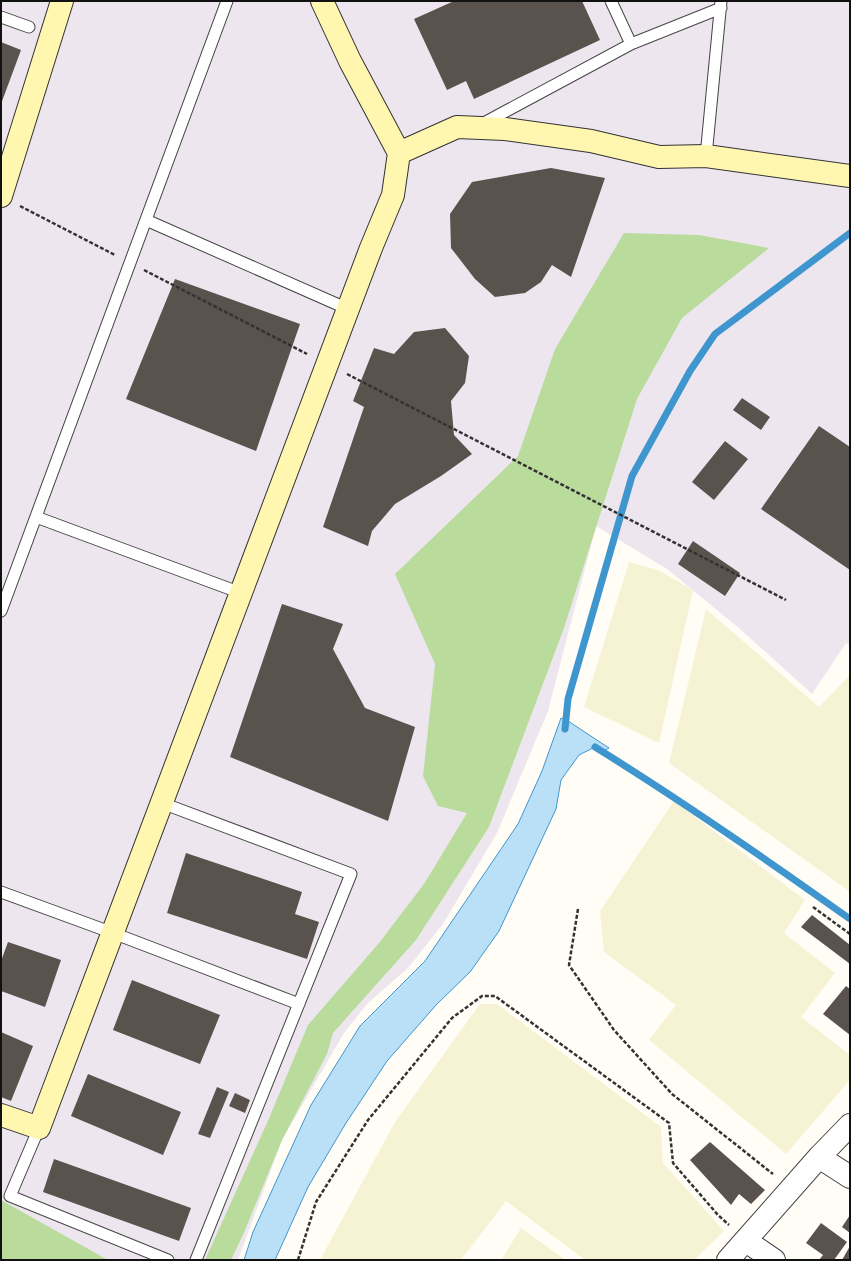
<svg xmlns="http://www.w3.org/2000/svg" width="851" height="1261" font-family="Merriweather,serif">
	<style>
		.industrial { fill: #eee6ef }
		.farmland { fill: #f6f3d4 }
		.forest { fill: #b9dc9c }
		.water { fill: #b9e0f7; stroke: #3f96cf }
		.lines { fill: none; stroke-linecap: round; stroke-linejoin: round }
		.stream { stroke: #3f96cf; stroke-width: 7 }
		.building { fill: #5a524d }
		.lane-casing { stroke: #444; stroke-width: 13 }
		.street-casing { stroke: #444; stroke-width: 24 }
		.secondary-casing { stroke: #333; stroke-width: 24 }
		.path { stroke: #333; stroke-width: 2.5; stroke-dasharray: 4 2; stroke-linecap: butt }
		.lane { stroke: #fff; stroke-width: 11 }
		.street { stroke: #fff; stroke-width: 22 }
		.secondary { stroke: #fff6b0; stroke-width: 22 }
	</style>
	<rect width="100%" height="100%" fill="#fffdf5"/>
	<!-- industrial -->
	<path class="industrial" d="M1 1H850V646L846 643 812 694 740 629 667 569 596 526 548 711 497 833 443 924 408 968 367 1004 344 1033 282 1140 238 1260H1Z"/>
	<!-- farmland -->
	<path class="farmland" d="M629 562 660 571 693 590 659 743 584 707Z
		M706 609 819 707 850 675V892L669 763Z
		M674 801 805 900 784 933 835 973 801 1017 850 1055V1080L786 1154 649 1040 676 1005 604 952 600 911Z
		M480 1004H497L661 1127 663 1163 724 1231 694 1260H585L506 1201 461 1260H320L395 1122Z
		M521 1228 566 1260H501Z"/>
	<!-- forest -->
	<path class="forest" d="M624 233 699 235 769 248 682 318 637 399 564 628 489 827 416 940 333 1033 327 1054 282 1140 243 1235 231 1260H205L267 1123 308 1025 379 943 424 884 467 813 438 806 423 776 435 664 395 574 518 456 555 349Z
		M1 1200 108 1260H1Z"/>
	<!-- water -->
	<path class="water" d="M561 718 568 721 609 748 600 753 593 748 579 755 561 780 556 809 499 931 470 972 437 1004 387 1061 346 1123 308 1187 275 1260H244L253 1232 311 1105 360 1026 425 961 518 824 542 771Z"/>
	<g class="lines">
		<!-- stream -->
		<path class="stream" d="M565 729 568 699 632 476 690 371 715 334 850 233
			M595 747C682 801 766 859 850 919"/>
	</g>
	<!-- building -->
	<path class="building" d="M454 1H582L600 40 474 99 466 81 447 90 414 19Z
		M1 42 21 50 1 104Z
		M551 168 605 178 571 277 552 265 541 282 525 293 495 297 475 279 451 248 450 214 472 182Z
		M175 279 300 324 256 451 126 399Z
		M445 328 469 356 465 383 451 401 454 435 472 454 441 476 395 504 372 531 368 546 323 527 364 407 353 401 374 348 394 354 414 332Z
		M742 398 770 417 761 430 733 410Z
		M819 426 850 447V570L761 509Z
		M725 441 748 459 714 500 692 482Z
		M693 541 740 573 725 596 678 564Z
		M282 604 343 624 333 649 365 708 415 727 388 821 230 757Z
		M186 853 302 892 295 914 319 922 307 959 167 913Z
		M812 915 850 945V964L801 927Z
		M8 942 61 960 45 1007 1 991V961Z
		M132 980 220 1015 200 1064 113 1030Z
		M846 986 850 989V1035L823 1014Z
		M1 1032 33 1046 11 1101 1 1097Z
		M88 1074 181 1112 163 1155 71 1116Z
		M217 1087 229 1092 210 1138 198 1134Z
		M235 1093 250 1100 245 1113 229 1106Z
		M710 1142 765 1190 751 1204 739 1194 731 1205 690 1160Z
		M54 1159 191 1208 179 1241 43 1192Z
		M850 1215V1233L842 1227Z
		M821 1223 847 1242 834 1260H819L823 1255 806 1243Z
		M850 1246V1260H842Z"/>
	<g class="lines">
		<!-- lane casing -->
		<g class="lane-casing">
			<path id="lane" d="M611 1 631 44 721 8
				M1 17 29 27
				M482 124 631 44
				M706 156 721 1
				M146 220 348 309
				M36 517 241 593
				M1 611 227 1
				M162 803 351 874 196 1260
				M1 892 113 933 299 1004
				M39 1128 10 1196 168 1260"/>
		</g>
		<!-- street casing -->
		<g class="street-casing">
			<path id="street" d="M819 1157 850 1177
				M746 1241 774 1260
				M728 1260 819 1157 850 1125"/>
		</g>
		<!-- secondary casing -->
		<g class="secondary-casing">
			<path id="secondary" d="M399 153 457 127 505 129 591 141 659 157 706 156 850 176
				M1 196 62 1
				M1 1115 39 1128 371 248 393 195 399 153 350 61 322 1"/>
		</g>
		<!-- path -->
		<path class="path" d="M20 206 115 255
			M144 270 307 354
			M347 374 786 600
			M813 907 850 934
			M578 909 569 965 614 1030 672 1094 773 1174
			M298 1260 316 1202 368 1120 452 1018 482 996H495L669 1123 673 1163 718 1215 729 1225"/>
		<!-- lane -->
		<use href="#lane" class="lane"/>
		<!-- street -->
		<use href="#street" class="street"/>
		<!-- secondary -->
		<use href="#secondary" class="secondary"/>
	</g>
	<!-- border -->
	<rect width="851" height="1261" fill="none" stroke="#111111" stroke-width="4"/>
</svg>
